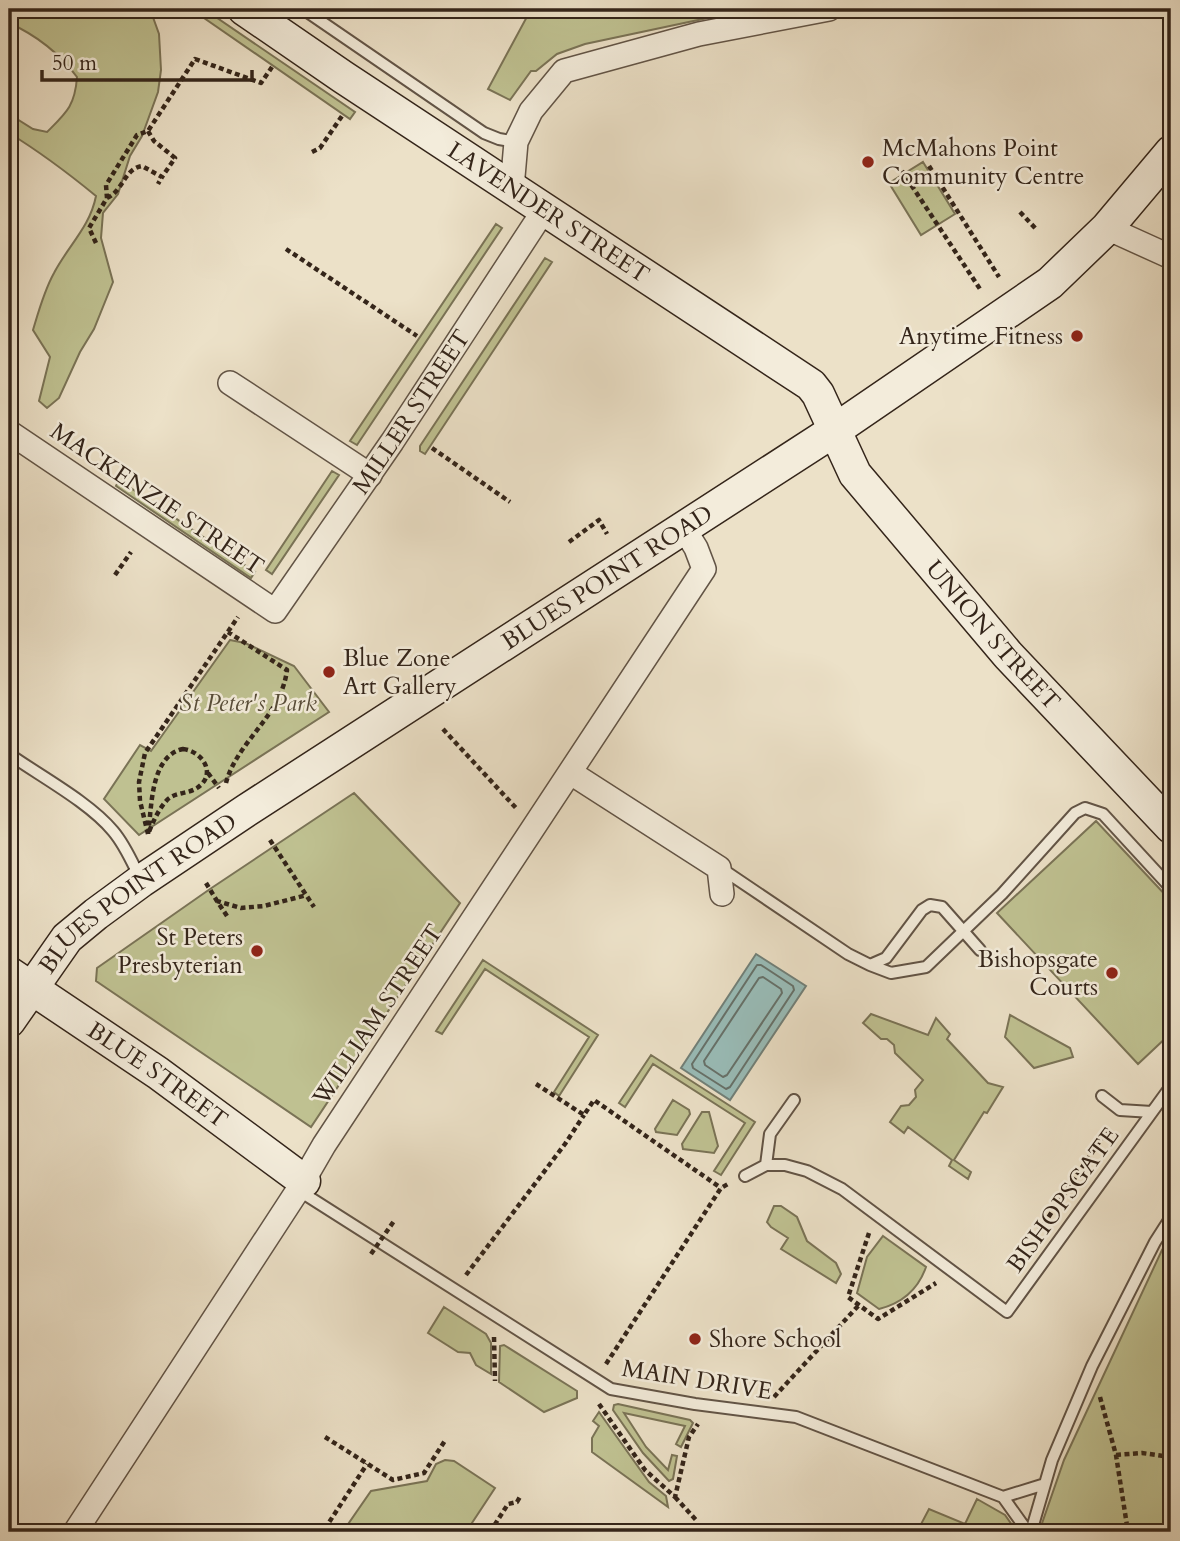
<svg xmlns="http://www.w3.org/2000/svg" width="1180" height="1541" font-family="Cardo,serif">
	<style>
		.green { fill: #bfc191; stroke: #7a7356; stroke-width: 2 }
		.water { fill: #99bdb9; stroke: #718079; stroke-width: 2 }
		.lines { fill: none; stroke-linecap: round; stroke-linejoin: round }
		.shore { stroke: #66716a; stroke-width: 2 }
		.lane-casing { stroke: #625446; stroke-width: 14 }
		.street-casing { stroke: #625446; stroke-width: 26 }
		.secondary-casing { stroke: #34251a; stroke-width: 35 }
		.path { stroke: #34251a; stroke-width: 4.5; stroke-dasharray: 5 3.5; stroke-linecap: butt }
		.lane { stroke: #f3ecdb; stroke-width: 10 }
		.street { stroke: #f3ecdb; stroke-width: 23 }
		.secondary { stroke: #f3ecdb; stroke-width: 32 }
		.path-bridge { stroke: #34251a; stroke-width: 4.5; stroke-dasharray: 5 3.5; stroke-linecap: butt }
		.poi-dot { fill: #8f2418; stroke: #f3ecdb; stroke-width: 2.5 }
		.labels { text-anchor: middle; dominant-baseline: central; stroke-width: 5; stroke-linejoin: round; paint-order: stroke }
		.poi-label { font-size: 24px; fill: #34251a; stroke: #f3ecdb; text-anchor: start }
		.street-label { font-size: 24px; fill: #34251a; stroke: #f3ecdb }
		.park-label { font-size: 24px; font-style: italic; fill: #574c38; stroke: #f3ecdb }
	</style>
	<rect width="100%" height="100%" fill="#ece1c8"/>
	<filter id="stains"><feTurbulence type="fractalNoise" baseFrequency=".00286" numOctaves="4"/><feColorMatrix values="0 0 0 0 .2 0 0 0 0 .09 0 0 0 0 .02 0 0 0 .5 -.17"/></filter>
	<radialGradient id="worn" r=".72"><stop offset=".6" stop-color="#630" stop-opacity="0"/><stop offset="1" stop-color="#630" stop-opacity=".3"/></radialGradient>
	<!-- green -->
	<path class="green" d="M9 9H150L159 34 161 70 158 92 142 136 130 156 118 194 103 213 101 238 113 282 94 329 80 352 59 398 47 408 39 401 50 357 33 330C39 310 44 291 54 273 68 246 90 227 96 196 68 173 40 152 9 133V114L33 129 47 132C66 113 75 106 77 77 59 53 36 35 9 23Z
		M191 9H204L355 112 350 119Z
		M520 9H750L585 44 557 54 536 71H531L510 100 488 89 529 13Z
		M923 162 955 214 921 235 889 183Z
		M496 224 502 228 357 445 350 441Z
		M545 258 552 262 425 454 420 451V446Z
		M332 471 339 475 272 574 266 570Z
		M119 480 255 572 251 578 116 486Z
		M230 640 245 643 294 666 329 712 139 835 104 799 140 745 151 751Z
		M354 793 460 903 311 1127 96 981 97 968 210 889Z
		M1096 821 1171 901V1033L1138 1064 997 913Z
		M483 960 598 1035 559 1096 554 1092 589 1037 485 969 442 1034 436 1031Z
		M871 1014 928 1035 936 1018 950 1034 947 1039 988 1083 1003 1087 987 1113 984 1112 954 1160 971 1172 968 1179 949 1166 952 1160 908 1127 904 1133 890 1122 901 1106 909 1105 916 1097 915 1090 923 1080 895 1053 894 1045 887 1039H881L863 1023Z
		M1010 1015 1070 1048 1073 1057 1034 1068 1005 1037Z
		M651 1055 755 1122 721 1175 714 1171 745 1123 653 1064 625 1107 619 1103Z
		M673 1100 689 1110 690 1114 677 1135 656 1132 655 1129Z
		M702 1112H709L718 1146 714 1153 683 1149 682 1144Z
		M774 1206H781L797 1217 807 1241 836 1263 841 1274 836 1283 781 1249 788 1238 771 1227 767 1222Z
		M883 1236 926 1267C918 1290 903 1303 879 1309L857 1293 867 1257Z
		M1171 1236V1532H1039L1064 1460 1162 1250Z
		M444 1307 486 1334 491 1343V1374L476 1365 470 1353 458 1352 428 1333Z
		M504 1345 577 1391V1398L544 1412 499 1382 500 1346Z
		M618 1404 690 1420 693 1423 681 1447 676 1444 685 1426 624 1413 646 1447 668 1470 672 1455 677 1456 673 1479 669 1481 643 1453 613 1410 614 1405Z
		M599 1412 649 1482 666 1496 668 1507 592 1452V1438L599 1426 593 1421Z
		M445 1460 454 1461 495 1488 466 1532H347L344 1530 371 1491 427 1481 436 1464Z
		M977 1499 1005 1515 1017 1532H920L918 1530 929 1509 965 1524Z"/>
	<!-- water -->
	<path class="water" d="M756 954 806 986 730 1100 681 1068Z"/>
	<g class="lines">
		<!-- shore -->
		<path class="shore" d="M757 965H761L793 986 794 990 730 1087 726 1089 693 1068 692 1064Z
			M763 977 781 989 782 993 727 1075 723 1077 705 1065 704 1061 759 978Z"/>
		<!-- lane casing -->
		<g class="lane-casing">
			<path id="lane" d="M303 9 484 133 499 139 516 142
				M9 754C40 776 89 802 113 831 125 845 132 862 140 878
				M722 869 848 954 870 965 886 958 922 910 930 905 942 907 980 950
				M870 965 891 973 926 967 1002 894 1075 813 1085 808 1103 814 1171 888
				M1102 1096 1120 1110 1152 1112
				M766 1165 770 1134 794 1100
				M745 1176 766 1165H785L807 1171 842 1189 1007 1312 1171 1086
				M298 1190 611 1389 695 1404 796 1417 1003 1497 1045 1484
				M1003 1497 1028 1532
				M1031 1532 1052 1460 1092 1366 1155 1242 1171 1217"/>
		</g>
		<!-- street casing -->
		<g class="street-casing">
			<g id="street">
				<path d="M512 188 516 142 531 111 564 71 699 34 829 9"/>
				<path d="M1107 228 1171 257"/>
				<path d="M230 383 370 475"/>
				<path id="s1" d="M9 432 275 611 392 442 544 210"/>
				<path d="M571 773 719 868 722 894"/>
				<path d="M75 1532 298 1190 324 1145 704 569 696 548 683 527"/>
			</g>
		</g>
		<!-- secondary casing -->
		<g class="secondary-casing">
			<g id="secondary">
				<path id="s2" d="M244 9 343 77 811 385 818 394 855 474 1008 655 1171 827"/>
				<path id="s3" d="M9 973 158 1073 304 1181"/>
				<path id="s4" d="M9 1021 67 938 96 914 141 881 247 810 835 430 1050 283 1107 228 1171 152"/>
			</g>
		</g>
		<!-- path -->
		<path class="path" d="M148 131 154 141 175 158 162 177
			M312 152 320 148 342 116
			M929 166 999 277
			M902 171 980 289
			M107 198C123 191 124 169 142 166L162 177 158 184
			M1020 212 1037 230
			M96 243 89 228 107 198 106 185 137 135 148 131 195 59 261 83 272 67
			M286 249 417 336
			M432 448 510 502
			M569 542 599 520 607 534
			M115 575 131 552
			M443 729 516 808
			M183 749C202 751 218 774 197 788 188 794 175 792 167 800 158 810 153 822 148 834 152 807 150 756 183 749Z
			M208 773 219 788
			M226 783C237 741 281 717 287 670L228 632
			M148 834 140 801 139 782 145 753 238 617
			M270 840 314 907
			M206 883 217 901
			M227 916 217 901 241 908 264 906 307 895
			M536 1084 584 1115 594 1100 721 1188
			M1039 1231 1110 1126
			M869 1233 848 1297 878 1319 936 1283
			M466 1275 565 1144 584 1115
			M494 1337 495 1381
			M606 1364 721 1188 728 1184
			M774 1397 859 1305
			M1100 1397 1116 1455 1128 1532
			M599 1404 645 1470 675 1497 689 1437 698 1424
			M325 1437 393 1480 424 1473 446 1439
			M1116 1455 1142 1453 1171 1457
			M1163 1456 1171 1464
			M675 1497 696 1520
			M303 1528 311 1532
			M340 1532 328 1524 367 1464
			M490 1532 508 1504 517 1502 521 1495"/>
		<!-- lane -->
		<use href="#lane" class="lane"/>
		<!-- street -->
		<use href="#street" class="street"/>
		<!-- secondary -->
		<use href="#secondary" class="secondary"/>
		<!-- path-bridge -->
		<path class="path-bridge" d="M371 1254 394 1221"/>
	</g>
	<!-- markers -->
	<g class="poi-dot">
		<circle cx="868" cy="162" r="7"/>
		<circle cx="1077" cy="336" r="7"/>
		<circle cx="329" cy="672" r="7"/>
		<circle cx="257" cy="951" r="7"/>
		<circle cx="1112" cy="973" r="7"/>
		<circle cx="695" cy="1339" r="7"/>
	</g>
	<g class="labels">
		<!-- poi labels -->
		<g class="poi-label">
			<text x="882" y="148">McMahons Point<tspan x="882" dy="28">Community Centre</tspan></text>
			<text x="1063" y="336" text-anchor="end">Anytime Fitness</text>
			<text x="343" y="658">Blue Zone<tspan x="343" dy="28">Art Gallery</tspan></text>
			<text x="243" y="937" text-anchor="end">St Peters<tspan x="243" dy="28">Presbyterian</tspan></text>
			<text x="1098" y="959" text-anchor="end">Bishopsgate<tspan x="1098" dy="28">Courts</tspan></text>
			<text x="709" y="1339">Shore School</text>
		</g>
		<!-- street labels -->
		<g class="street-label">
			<text stroke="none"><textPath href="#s2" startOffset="366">LAVENDER STREET</textPath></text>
			<text stroke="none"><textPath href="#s1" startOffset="562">MILLER STREET</textPath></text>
			<text transform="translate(157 499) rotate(34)">MACKENZIE STREET</text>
			<text stroke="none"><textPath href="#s4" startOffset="751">BLUES POINT ROAD</textPath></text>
			<text stroke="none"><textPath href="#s2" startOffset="992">UNION STREET</textPath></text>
			<text stroke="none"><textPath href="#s4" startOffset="184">BLUES POINT ROAD</textPath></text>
			<text transform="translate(378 1015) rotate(-56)">WILLIAM STREET</text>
			<text stroke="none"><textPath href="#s3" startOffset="180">BLUE STREET</textPath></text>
			<text transform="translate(1063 1200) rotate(-54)">BISHOPSGATE</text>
			<text transform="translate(697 1380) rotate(9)">MAIN DRIVE</text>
		</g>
		<!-- park labels -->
		<g class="park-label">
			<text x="248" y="703">St Peter's Park</text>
		</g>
	</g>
	<!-- margin -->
	<rect width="1180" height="1541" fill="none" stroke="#ece1c8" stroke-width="35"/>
	<rect x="10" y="10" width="1159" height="1520" fill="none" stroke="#34251a" stroke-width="3.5"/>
	<rect x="18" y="18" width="1145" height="1506" fill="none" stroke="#34251a" stroke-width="2"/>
	<!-- scale -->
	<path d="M42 70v10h210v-10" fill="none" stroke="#34251a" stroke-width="3.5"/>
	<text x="52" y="70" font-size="21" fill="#34251a" stroke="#f3ecdb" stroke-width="5" paint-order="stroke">50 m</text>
	<rect width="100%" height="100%" filter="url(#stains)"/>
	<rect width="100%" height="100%" fill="url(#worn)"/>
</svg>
